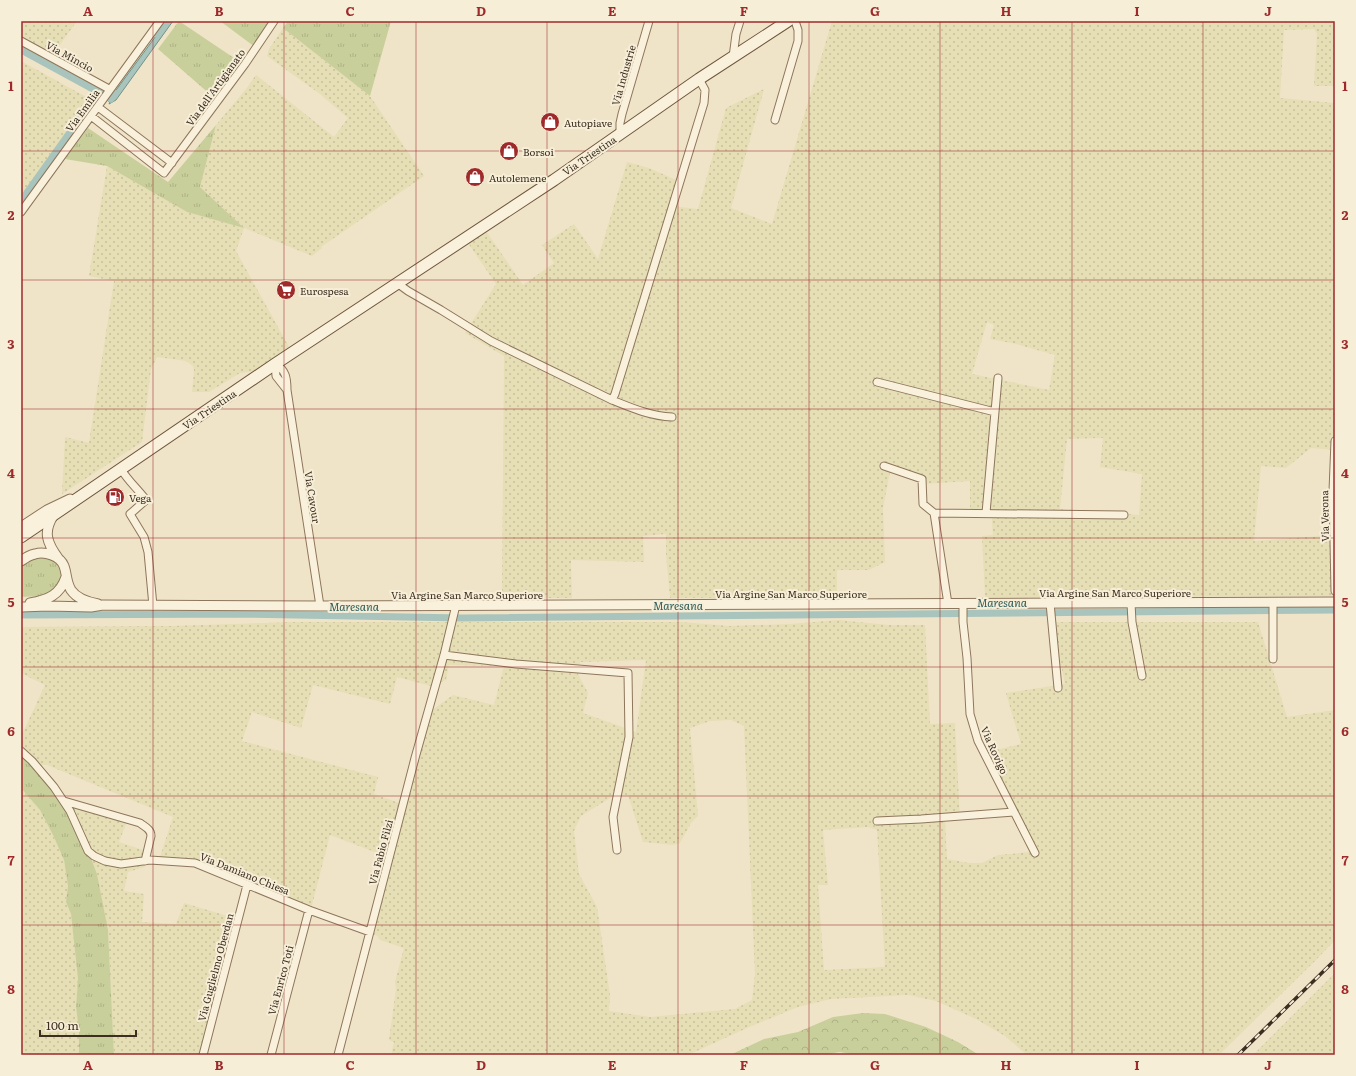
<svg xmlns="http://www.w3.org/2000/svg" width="1356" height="1076" font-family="Literata,serif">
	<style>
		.farmland { fill: url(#farmland-dots); fill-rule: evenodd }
		.grass { fill: url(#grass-tufts) }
		.forest { fill: url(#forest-crowns) }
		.water { fill: #a9c4bc; stroke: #6f938a }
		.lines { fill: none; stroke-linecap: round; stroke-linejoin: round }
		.canal { stroke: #a9c4bc; stroke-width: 7 }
		.minor-casing { stroke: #8d765c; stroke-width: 9 }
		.tertiary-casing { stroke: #8d765c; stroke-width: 11 }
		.secondary-casing { stroke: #6f573f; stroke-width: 13 }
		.minor { stroke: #faf1dc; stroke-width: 7 }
		.tertiary { stroke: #faf1dc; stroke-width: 9 }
		.secondary { stroke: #faf1dc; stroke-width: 11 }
		.rail-casing { stroke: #3d2e20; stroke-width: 3.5 }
		.rail { stroke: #f7eed8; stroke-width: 2; stroke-dasharray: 6; stroke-linecap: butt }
		.grid { fill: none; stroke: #9e2a2b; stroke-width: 1; stroke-opacity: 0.55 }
		.labels { text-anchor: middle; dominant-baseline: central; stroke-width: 4; stroke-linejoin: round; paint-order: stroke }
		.street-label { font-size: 10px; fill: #3d2e20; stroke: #f7eed8 }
		.poi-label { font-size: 10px; fill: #3d2e20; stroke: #f7eed8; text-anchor: start }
		.water-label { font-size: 11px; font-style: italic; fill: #2f5d5a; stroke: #f7eed8 }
		.neatline { fill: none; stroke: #9e2a2b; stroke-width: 1.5 }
		.grid-label { font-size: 13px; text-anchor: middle; font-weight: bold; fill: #9e2a2b }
	</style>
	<defs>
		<pattern id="farmland-dots" width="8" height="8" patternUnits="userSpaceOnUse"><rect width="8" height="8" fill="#e6deb5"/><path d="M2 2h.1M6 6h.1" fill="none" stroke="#c6bf9b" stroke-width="1.8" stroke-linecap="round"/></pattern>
		<pattern id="grass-tufts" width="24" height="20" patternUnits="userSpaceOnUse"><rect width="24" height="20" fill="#c9cf9b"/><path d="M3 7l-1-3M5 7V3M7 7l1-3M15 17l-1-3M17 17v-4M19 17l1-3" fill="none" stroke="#aeb285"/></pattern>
		<pattern id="forest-crowns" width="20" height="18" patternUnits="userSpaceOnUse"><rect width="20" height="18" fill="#c9cf9b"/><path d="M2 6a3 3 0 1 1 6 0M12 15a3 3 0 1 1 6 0" fill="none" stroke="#aeb285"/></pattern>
	</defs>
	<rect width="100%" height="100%" fill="#f0e4c8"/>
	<!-- farmland -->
	<path class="farmland" d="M21 21H77L51 57 21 40Z
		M832 21H1335V86H1314L1317 34 1314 29 1284 30 1280 98 1335 103V438L1334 450 1311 448 1286 468 1261 466 1254 541 1335 535V596L985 597 982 536 993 535 991 511H970V481L923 484 890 472 883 508 885 562 869 570H837V597L670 598 666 554V534L643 536 644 562 571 560 572 598H502L504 356 465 333 496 284 468 243 486 231 523 285 554 263 542 245 574 224 598 259 627 162 649 168 676 180 672 206 698 209 726 108 764 89 731 208 772 224ZM987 322 994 325 990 339 1016 344 1055 355 1049 390 972 374ZM1103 438 1100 467 1142 474 1139 515 1060 509 1067 439Z
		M283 28 370 96 424 176 321 247 322 248 312 256 244 228 236 251 289 347 254 371 240 373 209 392H192L194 370 193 366 186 361 157 357 151 369 142 442 62 494 65 437 89 443 114 281 89 276 107 166 187 212 243 227 200 187 216 125 246 89 256 75 334 137 348 118 320 94 267 56 269 49Z
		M21 61 90 99 21 195Z
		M838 620 889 625H925L930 724 955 723 960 820 945 821 947 859 969 863H982L998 855 1031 852 987 752 1021 744 1006 693 1065 684 1052 622H1258L1287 717 1335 710V940L1316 960 1219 1055H1027L1005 1036 976 1019 936 1001 908 995 831 999 798 1007 747 1028 688 1055H391L394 1042 389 1040 396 989 395 982 404 948 380 940 378 936 369 933 388 857 330 835 310 913 209 871 202 860 160 857 173 817 47 765H39L21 748V735L26 726 45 685 21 673V627L171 626 294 622H681L729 626 790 624ZM646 660 636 732 583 713 588 693 578 674 580 662ZM449 665 504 666 494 705 453 695 425 715 402 804 374 794 378 777 242 741 252 712 301 728 313 685 390 704 397 677 431 686 446 680ZM731 720 744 726 755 974 752 1000 735 1009 650 1017 609 1011 610 995 597 907 579 874 574 831 581 816 615 795H628L643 842 673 845 680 843 691 823 698 816 690 728 710 721ZM868 827 877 830 885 967 824 970 818 885H828L823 830Z
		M21 788 40 810 53 835 64 860 68 886 66 902 71 914 78 979 76 1007 79 1030V1055H21Z
		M64 800 128 819 119 842 149 852 144 867 128 872 124 891 144 894 142 922 176 924 184 903 241 920 206 1055H114L108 930 97 874 79 827Z
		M1335 973V1055H1253Z"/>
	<!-- grass -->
	<path class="grass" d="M179 21 240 62 212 96 158 49Z
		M220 21H272L255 47Z
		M288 21H391L370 96 283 28Z
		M21 43 101 88 108 93 106 95 21 48Z
		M216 125 200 187 244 228 187 212 107 166 65 159 88 128 168 182Z
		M49 557C64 568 63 573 57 590L43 596 21 597V563L29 558Z
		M21 748 53 779 79 827 97 874 108 930 114 1055H79V1030L76 1007 78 979 71 914 66 902 68 886 64 860 53 835 40 810 21 788Z"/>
	<!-- forest -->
	<path class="forest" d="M863 1013 885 1014 926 1027 958 1042 979 1055H856L840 1052 822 1055H730L764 1039 798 1032 833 1017Z"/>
	<!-- water -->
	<path class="water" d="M167 21H173L116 100 109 104 110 102 108 101Z"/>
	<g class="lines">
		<!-- canal -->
		<path class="canal" d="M157 34 167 21
			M21 50 111 99 115 93
			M21 201 98 93
			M21 615 246 614 462 618 1335 610"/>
		<!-- minor casing -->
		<g class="minor-casing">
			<path id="minor" d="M21 41 109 89
				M733 57 736 34 740 21
				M98 107 172 163
				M91 116 164 173 245 64 274 21
				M775 120 798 41V30L795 21
				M620 134V123L622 114 649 21
				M21 212 160 21
				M397 283 408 291 441 310 491 341 612 400 615 394 704 103 705 90 699 79
				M275 364C286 370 287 378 287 390L320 606
				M275 364 276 376 287 390
				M877 382 995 412
				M612 400C632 408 650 416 672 417
				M1335 441 1333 491 1335 591
				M884 466 922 479 923 504 934 513
				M121 469C128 481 138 489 146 500L130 514 144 537 148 552 153 606
				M986 513 998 378
				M1050 603 1058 688
				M1131 603 1132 622 1142 676
				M948 604 934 513 1124 515
				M963 604V622L967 658 970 714 978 741 1035 853
				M444 655 516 664 628 673 629 737 613 817 617 850
				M1273 659V603
				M21 751 32 761 54 787 70 811 88 851 94 856 105 861 121 864 150 860 195 863 309 910 370 932
				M64 801 140 823C145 827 151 829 151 836L145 861
				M877 821 921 819 1014 812
				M203 1055 247 885
				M271 1055 309 910
				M338 1055 415 758 444 655 456 605"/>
		</g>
		<!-- tertiary casing -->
		<g class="tertiary-casing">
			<path id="tertiary" d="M53 516C43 532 47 543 58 558
				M21 527 47 510 70 499
				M21 561C25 558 30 555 35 554 45 551 60 556 64 566 67 574 66 582 71 590 77 599 88 602 98 604
				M30 603C48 600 60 595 66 577
				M21 607 48 606 91 607 103 605 320 606 1335 602"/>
		</g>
		<!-- secondary casing -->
		<g class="secondary-casing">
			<path id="secondary" d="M21 537 275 364 554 180 699 79 788 21"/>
		</g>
		<!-- minor -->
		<use href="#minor" class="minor"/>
		<!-- tertiary -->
		<use href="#tertiary" class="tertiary"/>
		<!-- secondary -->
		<use href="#secondary" class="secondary"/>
		<!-- rail casing -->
		<g class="rail-casing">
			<path id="rail" d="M1238 1055 1335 960"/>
		</g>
		<!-- rail -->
		<use href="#rail" class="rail"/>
	</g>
	<!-- grid -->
	<path class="grid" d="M153 21V1055M284 21V1055M416 21V1055M547 21V1055M678 21V1055M809 21V1055M940 21V1055M1072 21V1055M1203 21V1055M21 151H1335M21 280H1335M21 409H1335M21 538H1335M21 667H1335M21 796H1335M21 925H1335"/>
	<!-- icons -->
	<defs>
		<g id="shop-disc" transform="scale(1)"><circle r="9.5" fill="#9e2a2b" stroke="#f7eed8"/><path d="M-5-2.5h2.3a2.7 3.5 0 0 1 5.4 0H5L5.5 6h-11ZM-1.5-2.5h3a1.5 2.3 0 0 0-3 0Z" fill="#fff"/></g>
		<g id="supermarket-disc" transform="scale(1)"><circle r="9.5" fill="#9e2a2b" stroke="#f7eed8"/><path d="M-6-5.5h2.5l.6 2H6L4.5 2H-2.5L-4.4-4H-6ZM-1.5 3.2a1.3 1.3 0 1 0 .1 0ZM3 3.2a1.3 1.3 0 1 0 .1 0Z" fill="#fff"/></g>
		<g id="fuel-disc" transform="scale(1)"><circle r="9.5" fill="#9e2a2b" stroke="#f7eed8"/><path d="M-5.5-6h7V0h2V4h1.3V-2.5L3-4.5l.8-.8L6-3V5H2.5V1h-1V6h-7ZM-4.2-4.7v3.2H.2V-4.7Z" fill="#fff"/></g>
	</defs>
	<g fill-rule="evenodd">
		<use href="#shop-disc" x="550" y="122"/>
		<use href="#shop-disc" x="509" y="151"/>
		<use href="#shop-disc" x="475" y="177"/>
		<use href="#supermarket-disc" x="286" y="290"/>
		<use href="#fuel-disc" x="115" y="497"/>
	</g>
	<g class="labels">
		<!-- street labels -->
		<g class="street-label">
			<text transform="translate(70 56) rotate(29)">Via Mincio</text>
			<text transform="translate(623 75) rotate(-74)">Via Industrie</text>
			<text transform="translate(215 87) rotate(-54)">Via dell'Artigianato</text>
			<text transform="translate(82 110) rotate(-54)">Via Emilia</text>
			<text transform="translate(589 155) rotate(-34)">Via Triestina</text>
			<text transform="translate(209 409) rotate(-34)">Via Triestina</text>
			<text transform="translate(313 497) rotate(81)">Via Cavour</text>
			<text transform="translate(1324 516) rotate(-91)">Via Verona</text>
			<text x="1115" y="592">Via Argine San Marco Superiore</text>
			<text x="791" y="593">Via Argine San Marco Superiore</text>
			<text x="467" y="594">Via Argine San Marco Superiore</text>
			<text transform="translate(995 750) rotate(66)">Via Rovigo</text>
			<text transform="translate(380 852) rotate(-75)">Via Fabio Filzi</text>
			<text transform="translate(245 873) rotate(22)">Via Damiano Chiesa</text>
			<text transform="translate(215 967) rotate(-75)">Via Guglielmo Oberdan</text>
			<text transform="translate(280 980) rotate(-75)">Via Enrico Toti</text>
		</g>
		<!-- poi labels -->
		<g class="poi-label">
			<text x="564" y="122">Autopiave</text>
			<text x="523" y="151">Borsoi</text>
			<text x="489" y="177">Autolemene</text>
			<text x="300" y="290">Eurospesa</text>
			<text x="129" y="497">Vega</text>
		</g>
		<!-- water labels -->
		<g class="water-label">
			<text x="1002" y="602">Maresana</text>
			<text x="678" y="605">Maresana</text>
			<text x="354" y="606">Maresana</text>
		</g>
	</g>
	<!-- border -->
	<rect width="1356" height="1076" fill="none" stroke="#f7eed8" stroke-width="44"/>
	<!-- scale -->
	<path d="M40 1030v6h96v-6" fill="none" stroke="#3d2e20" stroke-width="2"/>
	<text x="46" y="1030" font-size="12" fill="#3d2e20" stroke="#f7eed8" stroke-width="3" paint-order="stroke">100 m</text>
	<rect x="22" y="22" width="1312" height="1032" class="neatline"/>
	<g class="grid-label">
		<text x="88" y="16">A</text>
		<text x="219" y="16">B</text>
		<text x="350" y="16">C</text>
		<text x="481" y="16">D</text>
		<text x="612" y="16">E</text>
		<text x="744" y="16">F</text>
		<text x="875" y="16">G</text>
		<text x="1006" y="16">H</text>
		<text x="1137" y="16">I</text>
		<text x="1268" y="16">J</text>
		<text x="11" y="91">1</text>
		<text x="1345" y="91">1</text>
		<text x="11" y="220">2</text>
		<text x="1345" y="220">2</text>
		<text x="11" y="349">3</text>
		<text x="1345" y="349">3</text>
		<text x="11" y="478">4</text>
		<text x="1345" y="478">4</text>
		<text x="11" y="607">5</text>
		<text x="1345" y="607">5</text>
		<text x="11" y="736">6</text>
		<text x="1345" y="736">6</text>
		<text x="11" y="865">7</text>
		<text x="1345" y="865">7</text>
		<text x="11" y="994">8</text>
		<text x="1345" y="994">8</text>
		<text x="88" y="1070">A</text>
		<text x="219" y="1070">B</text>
		<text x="350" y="1070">C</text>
		<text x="481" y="1070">D</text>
		<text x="612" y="1070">E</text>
		<text x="744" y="1070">F</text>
		<text x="875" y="1070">G</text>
		<text x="1006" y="1070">H</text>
		<text x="1137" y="1070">I</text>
		<text x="1268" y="1070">J</text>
	</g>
</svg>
